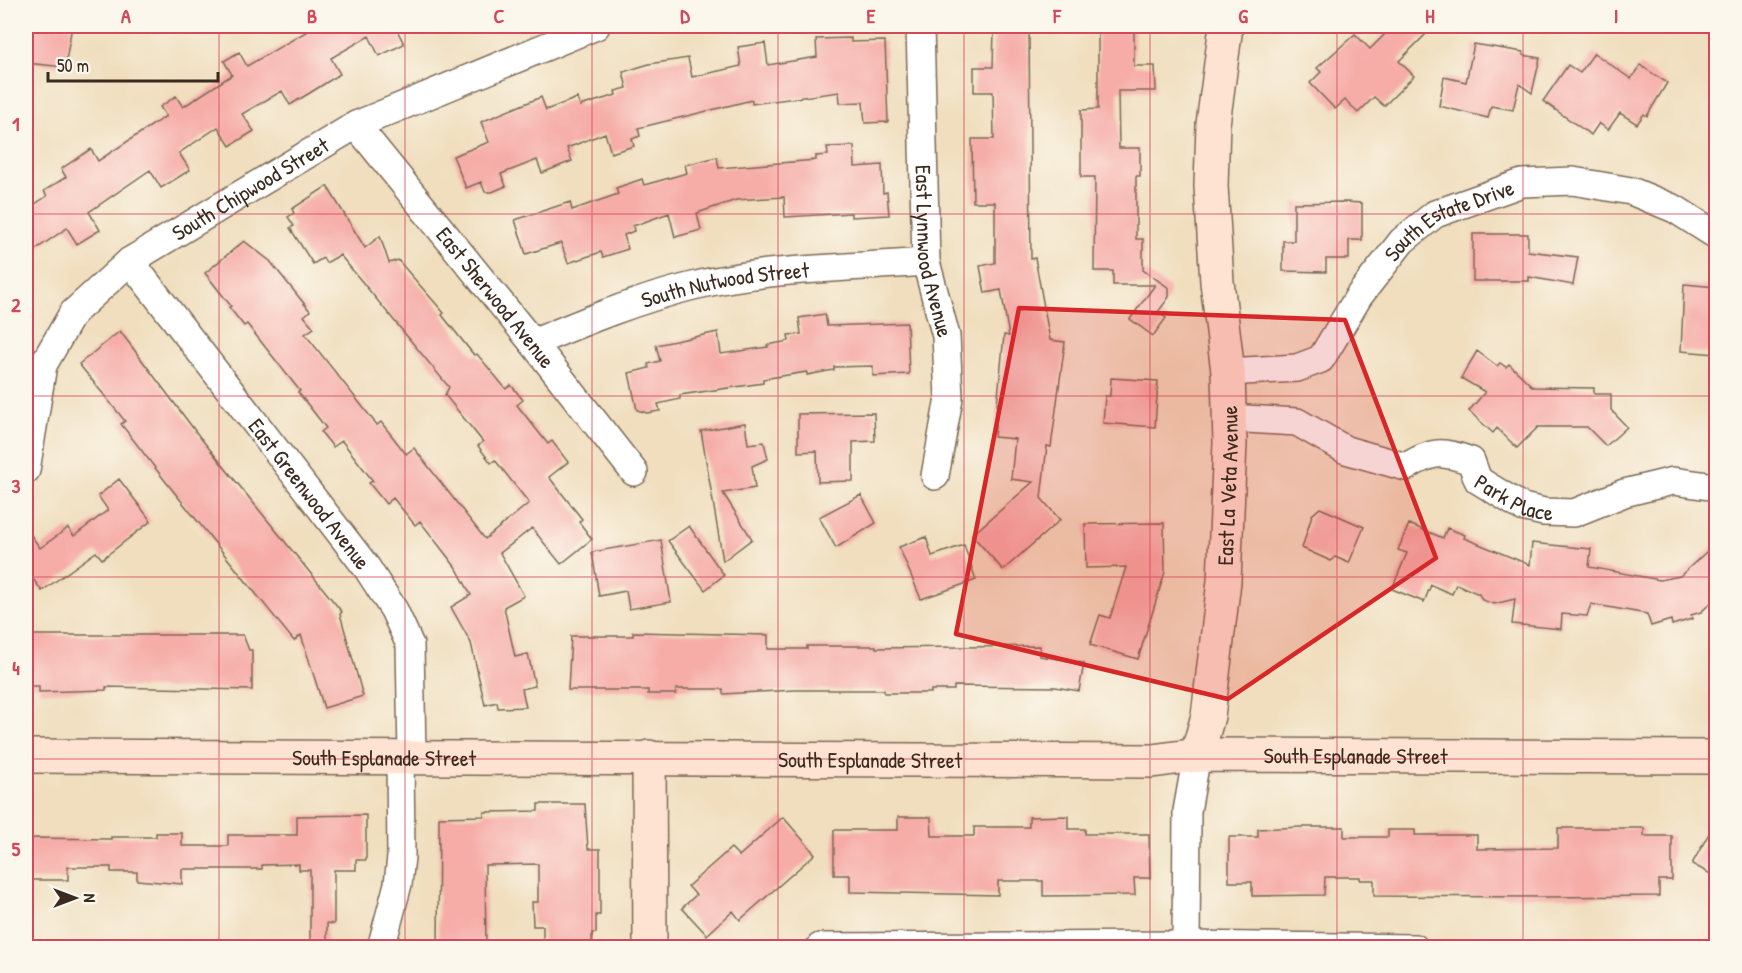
<svg xmlns="http://www.w3.org/2000/svg" width="1742" height="973" font-family="'Patrick Hand',sans-serif">
	<style>
		.building { fill: #f6aca7 }
		.lines { fill: none; stroke-linecap: round; stroke-linejoin: round }
		.street-casing { stroke: #7a6956; stroke-width: 30 }
		.secondary-casing { stroke: #7a6956; stroke-width: 36 }
		.street { stroke: #fff; stroke-width: 27 }
		.secondary { stroke: #fee3d2; stroke-width: 33 }
		.marked { fill: #d62828; fill-opacity: 0.2; stroke: #d62828; stroke-width: 4.5; stroke-linejoin: round }
		.grid { fill: none; stroke: #d1495b; stroke-width: 1.5; stroke-opacity: 0.55 }
		.labels { text-anchor: middle; dominant-baseline: central; stroke-width: 4.5; stroke-linejoin: round; paint-order: stroke }
		.street-label { font-size: 22px; fill: #3b2a1e; stroke: #fbf7ec }
		.neatline { fill: none; stroke: #d1495b; stroke-width: 2 }
		.grid-label { font-size: 20px; text-anchor: middle; font-weight: bold; fill: #d1495b }
	</style>
	<rect width="100%" height="100%" fill="#fbf7ec"/>
	<filter id="ink" filterUnits="userSpaceOnUse"><feTurbulence type="fractalNoise" baseFrequency=".0167" numOctaves="2"/><feDisplacementMap in="SourceGraphic" scale="12" xChannelSelector="R" yChannelSelector="G"/><feConvolveMatrix kernelMatrix="1 2 1 2 8 2 1 2 1" color-interpolation-filters="sRGB"/></filter>
	<filter id="wash" filterUnits="userSpaceOnUse"><feTurbulence type="fractalNoise" baseFrequency=".008" numOctaves="4" result="noise"/><feDisplacementMap in="SourceGraphic" scale="24" xChannelSelector="R" yChannelSelector="G"/><feGaussianBlur stdDeviation="1.35" result="paint"/><feColorMatrix in="noise" values="0 0 0 0 0 0 0 0 0 0 0 0 0 0 0 0 0 1.4 0 .05"/><feComposite in="paint" operator="in"/></filter>
	<g filter="url(#wash)">
		<rect width="100%" height="100%" fill="#f0debe"/>
		<g id="blocks">
			<!-- building -->
			<path class="building" d="M26 26H72L65 67 26 63Z
				M316 26H395L404 44 379 56 369 36 331 58 340 74 313 91 290 105 282 91 242 114 254 131 230 146 218 127 179 153 190 170 161 188 150 170 89 212 100 230 77 244 67 228 26 256V210L47 196 44 191 66 177 61 169 91 149 98 161 166 116 160 107 176 96 183 107 232 75 224 61 239 52 247 66Z
				M1393 26H1417L1426 34 1399 61 1414 76 1384 106 1374 97 1358 113 1345 100 1335 109 1310 83 1321 72 1317 68 1355 34 1370 49Z
				M994 29H1029L1031 259 1035 258 1050 340 1065 342 1051 447 1047 446 1041 498 1060 520 1003 570 972 535 1033 482 1011 479 1015 439 994 437 1004 335 1009 336 1001 290 985 293 980 266 995 263V202H973L972 139H994L993 92H974V67H993Z
				M1098 29H1134V66H1155L1156 91H1118L1119 148H1140V176H1136V239H1143V270L1169 288V297L1158 312 1166 318 1153 336 1130 319 1155 285H1113V271H1094L1095 177H1081V110L1098 109Z
				M851 38V42L885 41 888 122 865 123 863 102 840 103 839 92 752 104V100L638 128 640 136 632 139 634 146 611 153 605 133 567 148 572 161 542 173 537 160 501 174 506 186 492 192H485L481 182 466 188 453 156 489 142 481 122 541 97 546 110 577 98 580 106 616 95 615 91 627 88 623 72 649 64 688 58 692 77 741 66 738 47 765 43 768 65 817 57 816 39Z
				M1474 44 1523 52V55L1540 58 1532 93 1519 84 1513 110 1491 106 1488 118 1439 106 1444 77 1466 82Z
				M1594 53 1631 79 1640 65 1667 83 1647 116 1644 114 1637 124 1620 113 1608 130 1599 123 1591 135 1543 101 1568 65 1580 73Z
				M854 146 855 167 882 165 883 193 887 192 889 215 851 217V213L785 217 784 197 736 200 697 213 701 230 675 237 669 213 633 226 634 231 624 235 628 249 603 257 601 252 568 263 561 243 526 254 515 220 570 202 572 210 618 194 616 188 642 179 644 185 687 173 685 165 717 157 719 168 816 160V156L828 155 827 147Z
				M327 186 365 248 380 236 389 263 398 260 444 313 442 315 474 355 477 354 506 389 511 385 523 400 517 405 548 444 552 441 568 462 549 477 582 519 579 522 592 539 561 564 532 528 500 553 524 596 504 607 515 657 528 654 535 686 522 689 526 707 498 708 497 702 485 705 471 643 451 607 471 595 457 569 420 521 415 525 393 498 386 504 369 483 373 481 342 441 333 447 321 432 326 428 298 392 300 391 247 324 244 326 229 307 231 306 205 273 244 241 270 261 310 311 304 316 314 328 305 334 377 425 381 422 406 454 414 448 485 539 529 503 495 460 491 463 478 446 483 442 445 395 449 387 340 255 326 263 323 258 313 264 290 228 294 226 288 217 294 213 292 209Z
				M1345 202 1362 203V240H1349V259H1326V272L1283 271V241H1294V203Z
				M1473 234H1528V251L1578 257 1573 285 1529 277V281H1473Z
				M1684 284 1716 287V354L1681 351Z
				M825 314 827 326 907 323 909 374 873 376V366L834 367V370L807 375V372L763 379V383L680 395V399L658 404 660 411 647 413 637 410 629 373 649 368 648 364 660 361 656 345 718 332 721 354 768 347 767 345 789 341 788 335 801 334 799 318Z
				M120 331 199 436 342 612 340 614 363 696 324 708 301 635 294 641 166 482 121 424 125 421 79 364Z
				M1477 351 1497 366 1500 363 1506 367 1509 364 1533 387 1594 388V394H1611V410L1627 427 1606 446 1587 427H1538L1517 448 1497 428 1493 433 1469 411 1485 392 1461 378Z
				M1111 378 1158 381 1155 427 1103 423 1105 396H1110Z
				M874 413 875 441 853 442V481L818 482 817 451 798 452V414Z
				M745 423 748 444 764 442 768 459 752 466 755 488 723 493 752 539 723 561 701 431Z
				M119 479 151 521 102 559 96 552 42 591 33 579 26 584V528L40 548 68 528 74 536 108 510 98 496Z
				M861 495 876 523 836 548 819 517Z
				M1320 508 1364 527 1349 563 1335 557 1331 561 1302 548 1312 515Z
				M1164 523 1165 572 1138 659 1090 645 1100 615 1110 618 1126 567 1086 568 1085 524Z
				M1409 524 1443 538 1447 528 1465 535 1464 538 1530 565 1532 543 1591 549 1589 567 1660 580 1680 576 1716 543V598L1701 612 1691 615 1692 619 1672 625 1671 620 1651 626 1647 614 1591 604 1587 616 1562 614 1561 629 1512 624 1515 599 1494 604 1482 600 1479 594 1456 584 1452 594 1431 585 1424 602 1392 589 1407 553 1398 550Z
				M689 526 724 575 705 590 668 541Z
				M926 537 932 556 964 545 976 580 921 599 899 547Z
				M661 540 671 602 629 609 626 591 599 596 592 552Z
				M633 632 768 635V649H807V646H876V648L1040 646V656L1084 663 1079 691 1055 687 954 686V690H931V693H884V690H795L723 694V689H676V694H648V690H568L571 636H633Z
				M26 635H243L249 650H252V690L106 687V690L39 692V686H26Z
				M538 804H585L588 849H600V915H596V933H592V948H543V926H533L532 902H538V864L485 865 486 948H438L439 817 484 816V812L538 811Z
				M366 815V860H356V870H334V924L327 923V948H310V870H299V864L262 865V869H182V884L137 880V872H111V867H68V880H26V838L111 839V837H156V833H182V846H228V835H297V816Z
				M1068 816V829H1085V834H1149L1150 878H1134L1135 895 1043 896V881H998V895L850 892V875H834V830H898V817H931L932 836H974V827H1029V817Z
				M783 817 815 854 740 920 733 911 707 935 682 908 696 895 688 886 731 848 739 856Z
				M1716 821V877L1692 864Z
				M1301 827H1344V837H1388V830H1415V835H1477V849L1558 848V828H1644V836H1672V880H1659V896L1545 897 1374 896V880H1360V877H1325L1324 895 1252 896V882H1229V837H1258V829Z"/>
		</g>
	</g>
	<g filter="url(#ink)">
		<use href="#blocks" fill-opacity="0" stroke="#7a6956" stroke-width="1.5"/>
		<g class="lines">
			<!-- street casing -->
			<g class="street-casing">
				<g id="street">
					<path id="s1" d="M920 26 926 262 946 336 949 398 935 476"/>
					<path id="s2" d="M356 125 533 343 634 472"/>
					<path id="s3" d="M130 261 367 568 394 610 410 645 412 756"/>
					<path id="s4" d="M533 343C585 321 639 299 693 286 763 268 853 268 926 262"/>
					<path id="s5" d="M1228 372 1297 368 1321 359 1359 296 1402 241 1435 214 1522 183 1573 181 1631 191 1675 209 1716 235"/>
					<path id="s6" d="M1230 418 1297 422 1346 450 1406 467C1433 450 1442 451 1471 461L1478 480 1522 507 1544 512 1574 513 1624 493 1673 481 1716 487"/>
					<path id="s7" d="M26 470 43 365 73 313 130 261 356 125 596 26"/>
					<path d="M1186 945 1187 811 1197 755"/>
					<path d="M820 947 1186 945 1415 948"/>
					<path d="M381 948 398 884 401 857 400 756"/>
				</g>
			</g>
			<!-- secondary casing -->
			<g class="secondary-casing">
				<g id="secondary">
					<path id="s8" d="M1197 755 1208 716 1224 581 1230 443 1228 372 1217 282 1211 186 1213 124 1226 26"/>
					<path id="s9" d="M26 756 1152 761 1197 755 1716 757"/>
					<path d="M649 757 650 948"/>
				</g>
			</g>
			<!-- street -->
			<use href="#street" class="street"/>
			<!-- secondary -->
			<use href="#secondary" class="secondary"/>
		</g>
	</g>
	<!-- marked area -->
	<path class="marked" d="M1019 308 1345 320 1436 558 1228 699 956 634Z"/>
	<!-- grid -->
	<path class="grid" d="M219 26V948M405 26V948M592 26V948M778 26V948M964 26V948M1150 26V948M1337 26V948M1523 26V948M26 214H1716M26 396H1716M26 577H1716M26 759H1716"/>
	<g class="labels">
		<!-- street labels -->
		<g class="street-label">
			<text stroke="none"><textPath href="#s7" startOffset="384">South Chipwood Street</textPath></text>
			<text stroke="none"><textPath href="#s5" startOffset="290">South Estate Drive</textPath></text>
			<text stroke="none"><textPath href="#s1" startOffset="226">East Lynnwood Avenue</textPath></text>
			<text stroke="none"><textPath href="#s4" startOffset="202">South Nutwood Street</textPath></text>
			<text stroke="none"><textPath href="#s2" startOffset="222">East Sherwood Avenue</textPath></text>
			<text stroke="none"><textPath href="#s8" startOffset="272">East La Veta Avenue</textPath></text>
			<text stroke="none"><textPath href="#s6" startOffset="316">Park Place</textPath></text>
			<text stroke="none"><textPath href="#s3" startOffset="294">East Greenwood Avenue</textPath></text>
			<text stroke="none"><textPath href="#s9" startOffset="358">South Esplanade Street</textPath></text>
			<text stroke="none"><textPath href="#s9" startOffset="1330">South Esplanade Street</textPath></text>
			<text stroke="none"><textPath href="#s9" startOffset="844">South Esplanade Street</textPath></text>
		</g>
	</g>
	<!-- margin -->
	<rect width="1742" height="973" fill="none" stroke="#fbf7ec" stroke-width="66"/>
	<!-- north arrow -->
	<g transform="translate(75 898) rotate(90)" stroke="#fbf7ec" stroke-width="4.5" paint-order="stroke">
	<path d="M0-4.5L10 22L0 15L-10 22Z" fill="#3b2a1e"/>
	<text y="-9" font-size="16" font-weight="bold" text-anchor="middle" fill="#3b2a1e">N</text>
	</g>
	<!-- scale -->
	<path d="M48 72v9h170v-9" fill="none" stroke="#3b2a1e" stroke-width="3"/>
	<text x="57" y="72" font-size="18" fill="#3b2a1e" stroke="#fbf7ec" stroke-width="4.5" paint-order="stroke">50 m</text>
	<rect x="33" y="33" width="1676" height="907" class="neatline"/>
	<g class="grid-label">
		<text x="126" y="23">A</text>
		<text x="312" y="23">B</text>
		<text x="499" y="23">C</text>
		<text x="685" y="23">D</text>
		<text x="871" y="23">E</text>
		<text x="1057" y="23">F</text>
		<text x="1243" y="23">G</text>
		<text x="1430" y="23">H</text>
		<text x="1616" y="23">I</text>
		<text x="16" y="131">1</text>
		<text x="16" y="312">2</text>
		<text x="16" y="493">3</text>
		<text x="16" y="675">4</text>
		<text x="16" y="856">5</text>
	</g>
</svg>
